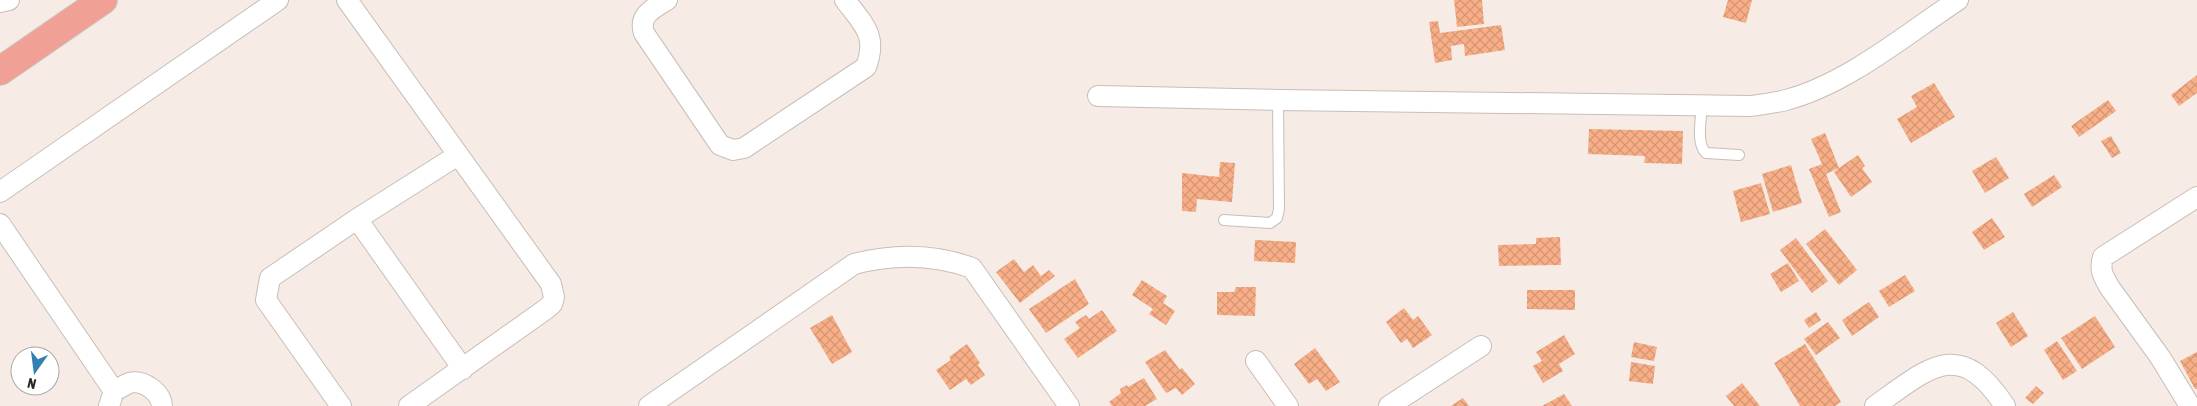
<svg xmlns="http://www.w3.org/2000/svg" width="2197" height="406" font-family="'Asap Condensed',sans-serif">
	<style>
		.building { fill: url(#building-cross-hatch) }
		.lines { fill: none; stroke-linecap: round; stroke-linejoin: round }
		.service-casing { stroke: #c7beb7; stroke-width: 12 }
		.minor-casing { stroke: #c7beb7; stroke-width: 22 }
		.primary-casing { stroke: #cbcbca; stroke-width: 30 }
		.service { stroke: #fff; stroke-width: 10 }
		.minor { stroke: #fff; stroke-width: 20 }
		.primary { stroke: #f0a095; stroke-width: 28 }
	</style>
	<defs>
		<pattern id="building-cross-hatch" width="8" height="8" patternUnits="userSpaceOnUse" patternTransform="scale(1.25)"><rect width="8" height="8" fill="#f8af87"/><path d="M0 0l8 8M0 8l8-8" fill="none" stroke="#d59674"/></pattern>
	</defs>
	<rect width="100%" height="100%" fill="#f6ece5"/>
	<!-- building -->
	<path class="building" d="M1454 0H1482L1484 24 1457 27Z
		M1728 0H1752L1746 23 1723 17Z
		M1438 21 1440 33 1501 25 1505 50 1465 56 1464 44 1451 46 1452 60 1435 63 1429 22Z
		M2197 75V93L2179 106 2171 95Z
		M1934 83 1955 117 1911 143 1897 119 1917 107 1911 96Z
		M2108 100 2116 111 2079 137 2071 126Z
		M1589 129 1683 131 1682 164 1644 163 1645 156 1588 154Z
		M1825 133 1839 168 1858 155 1865 166 1862 168 1872 182 1851 197 1834 172 1839 168 1826 174 1841 212 1829 217 1809 169 1822 164 1811 139Z
		M2111 136 2121 153 2112 158 2101 141Z
		M1996 157 2009 178 1985 193 1972 171Z
		M1220 162 1235 163 1232 202 1197 199 1196 212 1182 211V173L1219 177Z
		M1791 165 1802 203 1773 212 1762 174Z
		M2054 175 2062 187 2032 207 2024 194Z
		M1761 183 1770 214 1741 222 1733 191Z
		M1992 218 2005 237 1984 250 1972 232Z
		M1825 229 1857 270 1839 285 1806 244Z
		M1560 237 1561 265 1499 266 1498 245 1536 244V238Z
		M1796 238 1828 281 1812 293 1780 250Z
		M1255 240 1296 242 1295 263 1254 261Z
		M1014 259 1024 272 1033 265 1041 276 1049 270 1055 276 1020 303 996 272Z
		M1788 263 1799 281 1781 292 1770 274Z
		M1905 275 1915 291 1889 307 1879 291Z
		M1075 279 1089 304 1046 333 1029 309Z
		M1142 280 1167 296 1163 303 1175 311 1166 325 1149 314 1153 309 1132 295Z
		M1236 287H1256L1255 316 1217 315V292H1234Z
		M1527 290H1575V310L1527 309Z
		M1869 302 1879 317 1852 336 1842 320Z
		M1404 308 1413 320 1418 316 1432 335 1413 348 1407 339 1401 343 1386 322Z
		M1102 310 1117 331 1078 358 1064 339 1080 328 1075 322 1086 315 1089 319Z
		M1816 312 1821 320 1809 328 1804 320Z
		M2013 312 2028 336 2011 347 1996 323Z
		M832 315 852 352 832 364 810 328Z
		M2095 316 2115 347 2082 369 2061 338Z
		M1828 322 1840 338 1816 355 1804 339Z
		M1564 335 1575 354 1559 364 1563 371 1543 383 1533 366 1542 361 1536 352Z
		M2057 341 2077 371 2063 380 2044 350Z
		M1634 342 1657 347 1654 361 1631 357Z
		M967 344 980 363 978 365 985 375 971 385 966 379 950 390 936 370 951 360 949 357Z
		M1805 344 1841 402 1835 406H1800L1774 363Z
		M1315 348 1340 382 1326 391 1317 379 1309 384 1294 364Z
		M1165 350 1180 370 1182 368 1195 384 1182 395 1176 388 1166 393 1145 362Z
		M2197 352V389H2195L2180 361Z
		M1631 362 1655 366 1653 384 1629 381Z
		M1144 378 1157 399 1145 406H1112L1109 402 1121 393 1120 389 1127 385 1128 387Z
		M1742 383 1760 406H1734L1726 396Z
		M2036 386 2044 393 2033 404 2025 398Z
		M1564 394 1572 406H1542Z
		M1463 398 1469 406H1451Z"/>
	<g class="lines">
		<!-- service casing -->
		<g class="service-casing">
			<path id="service" d="M1702 106C1701 119 1696 144 1706 153L1739 155
				M1224 220 1270 223 1277 218 1279 209 1278 100"/>
		</g>
		<!-- minor casing -->
		<g class="minor-casing">
			<path id="minor" d="M347 0 551 284 554 297 552 304 546 309 409 406
				M667 0C654 8 638 15 644 33L720 145 733 150 744 148 866 67C878 35 863 24 845 0
				M0 2 9 0
				M1098 96 1278 100 1751 106C1763 104 1775 103 1786 100 1847 84 1905 35 1958 0
				M0 192 278 0
				M357 219 463 369
				M0 224 114 391
				M1256 361 1288 406
				M109 406 114 391C119 389 124 385 129 383 143 379 161 392 162 406
				M341 406 266 300 270 278 357 219 458 155
				M649 406 854 264C893 254 934 254 972 268L1069 406
				M1389 406 1481 346
				M1875 406C1929 368 1959 336 2005 406
				M2190 406 2160 357 2110 288C2103 276 2099 270 2103 257L2197 197"/>
		</g>
		<!-- primary casing -->
		<g class="primary-casing">
			<path id="primary" d="M0 71 103 0"/>
		</g>
		<!-- service -->
		<use href="#service" class="service"/>
		<!-- minor -->
		<use href="#minor" class="minor"/>
		<!-- primary -->
		<use href="#primary" class="primary"/>
	</g>
	<!-- north arrow -->
	<g transform="translate(35 371) rotate(194)"><circle r="24" fill="#ffffff" stroke="#a9a8a7"/>
	<path d="M0-4L9 19L0 12L-9 19Z" fill="#3480b3"/>
	<text y="-8" font-size="14" font-weight="bold" text-anchor="middle" fill="#282522">N</text>
	</g>
</svg>
